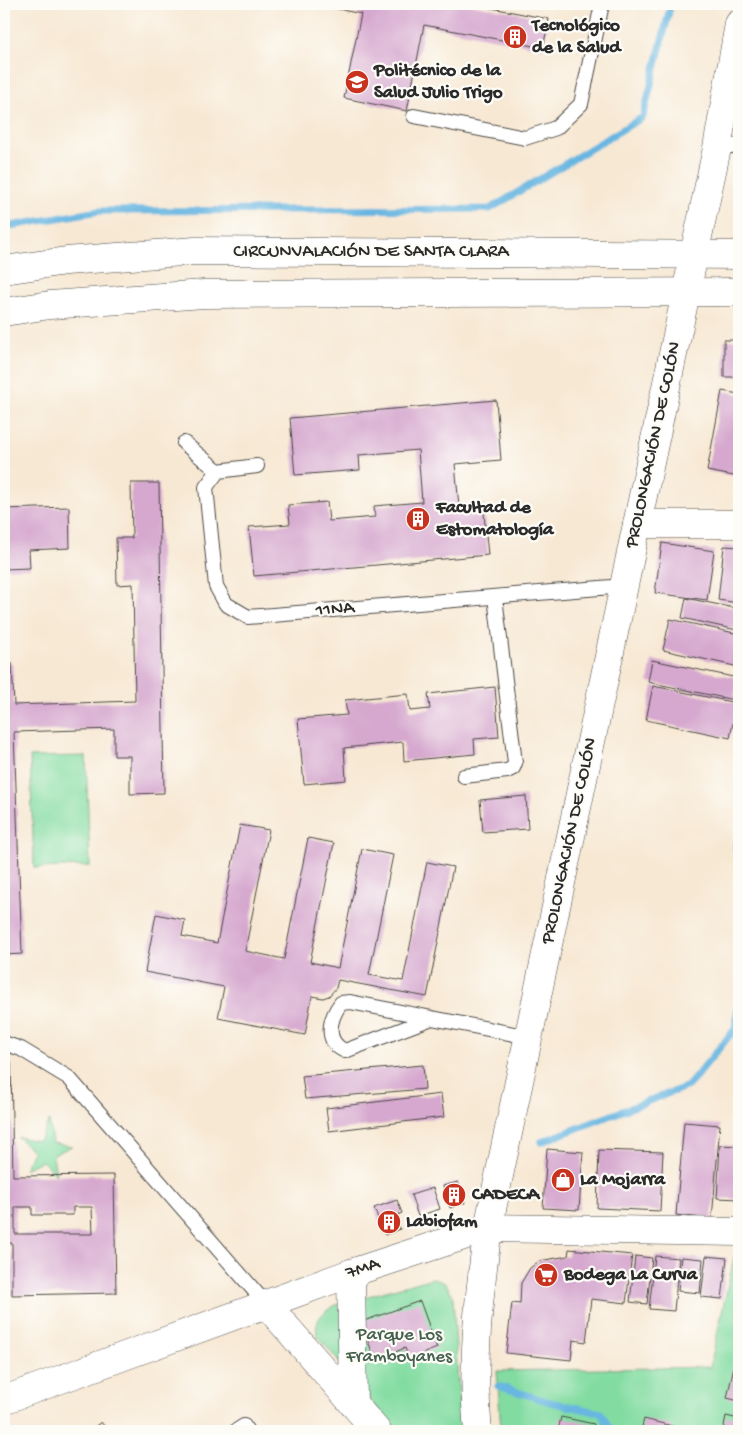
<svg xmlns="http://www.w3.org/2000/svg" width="743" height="1435" font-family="'Gochi Hand',sans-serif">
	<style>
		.green { fill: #82dca1; stroke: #568466 }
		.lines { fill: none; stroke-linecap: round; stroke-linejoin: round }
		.stream { stroke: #67b6e1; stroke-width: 7 }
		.building { fill: #d6a8cf; fill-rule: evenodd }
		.service-casing { stroke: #4a4744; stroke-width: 16 }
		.minor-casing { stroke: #4a4744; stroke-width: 29 }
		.tertiary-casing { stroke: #4a4744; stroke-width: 29 }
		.secondary-casing { stroke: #4a4744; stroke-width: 29 }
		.trunk-casing { stroke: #4a4744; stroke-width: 29 }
		.service { stroke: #fff; stroke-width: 14 }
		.minor { stroke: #fff; stroke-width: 28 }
		.tertiary { stroke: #fff; stroke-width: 28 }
		.secondary { stroke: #fff; stroke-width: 28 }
		.trunk { stroke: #fff; stroke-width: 28 }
		.labels { text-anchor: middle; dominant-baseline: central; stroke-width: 4.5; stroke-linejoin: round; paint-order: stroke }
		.poi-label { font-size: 19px; font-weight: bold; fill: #2b2b2b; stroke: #fdfcf7; text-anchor: start }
		.street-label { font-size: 19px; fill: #2b2b2b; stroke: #fdfcf7 }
		.park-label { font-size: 19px; fill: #45604e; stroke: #fdfcf7 }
	</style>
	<rect width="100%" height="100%" fill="#fdfcf7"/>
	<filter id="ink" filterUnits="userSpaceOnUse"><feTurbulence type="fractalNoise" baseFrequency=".02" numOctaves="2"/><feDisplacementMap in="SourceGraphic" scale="10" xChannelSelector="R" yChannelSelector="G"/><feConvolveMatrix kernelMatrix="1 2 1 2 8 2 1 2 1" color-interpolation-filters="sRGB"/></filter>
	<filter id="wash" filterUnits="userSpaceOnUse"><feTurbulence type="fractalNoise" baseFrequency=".0096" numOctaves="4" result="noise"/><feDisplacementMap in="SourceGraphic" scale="20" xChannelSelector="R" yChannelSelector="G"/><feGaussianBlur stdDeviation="1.12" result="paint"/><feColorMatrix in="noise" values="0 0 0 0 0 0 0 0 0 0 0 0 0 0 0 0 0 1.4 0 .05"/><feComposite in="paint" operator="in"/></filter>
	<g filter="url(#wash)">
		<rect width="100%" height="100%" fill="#f7e8d3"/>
		<!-- green -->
		<path class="green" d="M739 164V217L734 192Z
			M86 756 90 866 34 868 30 757Z
			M49 1121 52 1143 72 1146 53 1155 56 1175 42 1161 24 1169 33 1152 18 1137 39 1141Z
			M735 1253H739V1431H501L497 1371 710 1367Z
			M433 1278 446 1284 453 1296 461 1431H395L317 1335C314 1319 323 1312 336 1305Z"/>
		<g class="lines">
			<!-- stream -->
			<path class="stream" d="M4 227 99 211 490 209 643 117 671 4
				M739 836 736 846 739 866
				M541 1142 688 1086 735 1029 739 1000
				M498 1386 550 1402 601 1413 611 1431"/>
		</g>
		<g id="blocks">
			<!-- building -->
			<path class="building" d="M315 4H471L549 19 543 48 424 25 407 111 344 98 361 14Z
				M724 340H739V377H724Z
				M722 391 739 394V477L707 471Z
				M496 400 501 460 455 464 459 506 483 503 488 555 254 576 249 527 290 524 288 505 327 502 329 521 375 517 374 506 422 502 418 450 359 455 360 470 295 475 290 418Z
				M131 483H159L164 793 130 794V756H114V729L14 732 22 954 4 955V663H12L14 705 135 701 133 584 117 585 116 538H132Z
				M69 507 70 548 29 550 30 568 4 569V509Z
				M662 543 714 551 707 600 655 593Z
				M724 546 739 547V603L718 600Z
				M686 598 739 609 737 630 682 618Z
				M670 619 739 634V667L663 650Z
				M652 660 738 678 734 700 648 682Z
				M653 686 737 703 730 738 646 720Z
				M495 687 499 737 474 739 475 754 404 761 403 742 344 748 346 780 304 784 298 719 347 715 345 700 408 694 410 711 430 709 428 694Z
				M526 796 528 829 483 832 480 800Z
				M240 825 269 830 245 951 284 959 308 838 334 843 310 962 338 968 362 849 393 855 369 975 403 981 427 862 453 867 427 997 338 980 336 988 329 996 323 998 312 996 305 1035 218 1018 224 987 145 972 156 914 185 920 182 936 217 943Z
				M4 1063H11L13 1176 114 1175 116 1293 12 1295V1243H4ZM15 1207H32V1215H73V1207H92L93 1234H15Z
				M423 1065 425 1089 305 1099 302 1076Z
				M441 1094 444 1117 329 1131 326 1108Z
				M684 1122 720 1125 712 1219 676 1215Z
				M720 1145 739 1146V1199L717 1198Z
				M547 1149 583 1152 579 1210 543 1208Z
				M599 1150 663 1152 660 1211 597 1208Z
				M458 1182 465 1203 450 1208 443 1186Z
				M433 1188 440 1209 418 1216 411 1195Z
				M397 1200 402 1213 395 1216 400 1229 385 1235 374 1208Z
				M569 1249 632 1255 626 1303 591 1299 586 1342 573 1340 571 1360 506 1353 512 1303 520 1304 521 1283 530 1268 539 1261 568 1256Z
				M635 1256 652 1258 647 1304 630 1302Z
				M655 1256 679 1258 674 1311 649 1309Z
				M706 1256 727 1258 722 1299 701 1297Z
				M681 1257 703 1259 700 1293 678 1291Z
				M420 1301 437 1348 409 1359 405 1348 375 1360 361 1322Z
				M738 1348H739V1401L727 1398Z
				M726 1416 739 1419V1431H723Z
				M561 1417 594 1424 592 1431H558Z
				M644 1419 672 1426 671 1431H641Z
				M101 1422 108 1431H89Z"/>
		</g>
	</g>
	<g filter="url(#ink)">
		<use href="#blocks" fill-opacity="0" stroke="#4a4744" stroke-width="1"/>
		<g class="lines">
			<!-- service casing -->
			<g class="service-casing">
				<path id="service" d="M414 116 525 138 556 128 581 104 602 4
					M717 148 739 145
					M184 443 218 471
					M257 466 218 471 206 487 216 586 226 604 248 617 624 586
					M464 776 507 771 513 768 515 763 495 597
					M432 1018 345 1051C324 1042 329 1019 341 1003L350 1002 529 1037
					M4 1043 21 1049 69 1078 266 1304
					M236 1431 244 1426 247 1431"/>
			</g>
			<!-- minor casing -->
			<g class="minor-casing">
				<path id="minor" d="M637 524H739
					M351 1273 353 1404
					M266 1304 377 1431"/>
			</g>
			<!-- tertiary casing -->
			<g class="tertiary-casing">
				<path id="tertiary" d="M694 255 717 148 739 24
					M4 1400 351 1273 488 1228 739 1232"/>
			</g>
			<!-- secondary casing -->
			<g class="secondary-casing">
				<path id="secondary" d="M478 1431C471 1362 479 1296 488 1228L694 255"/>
			</g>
			<!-- trunk casing -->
			<g class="trunk-casing">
				<path id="trunk" d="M4 270 66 261 195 251 739 255
					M4 312 50 305 204 294 739 292"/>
			</g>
			<!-- service -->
			<use href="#service" class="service"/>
			<!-- minor -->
			<use href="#minor" class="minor"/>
			<!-- tertiary -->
			<use href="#tertiary" class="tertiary"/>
			<!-- secondary -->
			<use href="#secondary" class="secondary"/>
			<!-- trunk -->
			<use href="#trunk" class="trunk"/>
		</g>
	</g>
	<!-- icons -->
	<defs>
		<g id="building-disc" transform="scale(1.25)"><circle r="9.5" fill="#c8321e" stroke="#fdfcf7"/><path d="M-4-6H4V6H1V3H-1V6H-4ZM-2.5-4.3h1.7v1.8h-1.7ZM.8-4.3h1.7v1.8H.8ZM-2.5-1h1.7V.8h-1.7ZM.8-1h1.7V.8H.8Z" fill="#fff"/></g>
		<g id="university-disc" transform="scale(1.25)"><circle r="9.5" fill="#c8321e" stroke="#fdfcf7"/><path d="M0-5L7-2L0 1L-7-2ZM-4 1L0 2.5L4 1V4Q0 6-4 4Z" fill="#fff"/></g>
		<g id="shop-disc" transform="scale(1.25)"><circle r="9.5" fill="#c8321e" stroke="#fdfcf7"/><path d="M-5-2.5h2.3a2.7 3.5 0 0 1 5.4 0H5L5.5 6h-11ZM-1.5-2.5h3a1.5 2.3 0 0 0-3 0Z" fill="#fff"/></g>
		<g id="supermarket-disc" transform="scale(1.25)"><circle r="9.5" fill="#c8321e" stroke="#fdfcf7"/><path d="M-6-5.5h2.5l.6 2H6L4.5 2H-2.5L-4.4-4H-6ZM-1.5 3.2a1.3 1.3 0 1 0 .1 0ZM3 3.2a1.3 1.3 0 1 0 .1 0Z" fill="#fff"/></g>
	</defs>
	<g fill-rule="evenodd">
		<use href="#building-disc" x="515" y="37"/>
		<use href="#university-disc" x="357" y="82"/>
		<use href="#building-disc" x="418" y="519"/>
		<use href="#shop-disc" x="563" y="1180"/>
		<use href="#building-disc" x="454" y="1195"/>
		<use href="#building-disc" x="389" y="1222"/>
		<use href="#supermarket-disc" x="546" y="1275"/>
	</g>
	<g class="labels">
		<!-- poi labels -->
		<g class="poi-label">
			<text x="532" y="26">Tecnológico<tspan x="532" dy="22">de la Salud</tspan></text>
			<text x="374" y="71">Politécnico de la<tspan x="374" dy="22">Salud Julio Trigo</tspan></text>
			<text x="436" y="508">Facultad de<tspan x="436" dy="22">Estomatología</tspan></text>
			<text x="580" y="1180">La Mojarra</text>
			<text x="472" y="1195">CADECA</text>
			<text x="406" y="1222">Labiofam</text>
			<text x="564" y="1275">Bodega La Curva</text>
		</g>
		<!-- street labels -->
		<g class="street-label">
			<text x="371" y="252">CIRCUNVALACIÓN DE SANTA CLARA</text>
			<text transform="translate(654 445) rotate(-78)">PROLONGACIÓN DE COLÓN</text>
			<text transform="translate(335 610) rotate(-5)">11NA</text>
			<text transform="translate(570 841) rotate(-78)">PROLONGACIÓN DE COLÓN</text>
			<text transform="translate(363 1269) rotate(-19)">7MA</text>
		</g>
		<!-- park labels -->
		<g class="park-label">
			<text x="399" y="1335">Parque Los<tspan x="399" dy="22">Framboyanes</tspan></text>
		</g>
	</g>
	<!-- margin -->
	<rect width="743" height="1435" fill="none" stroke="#fdfcf7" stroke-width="20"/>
</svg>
